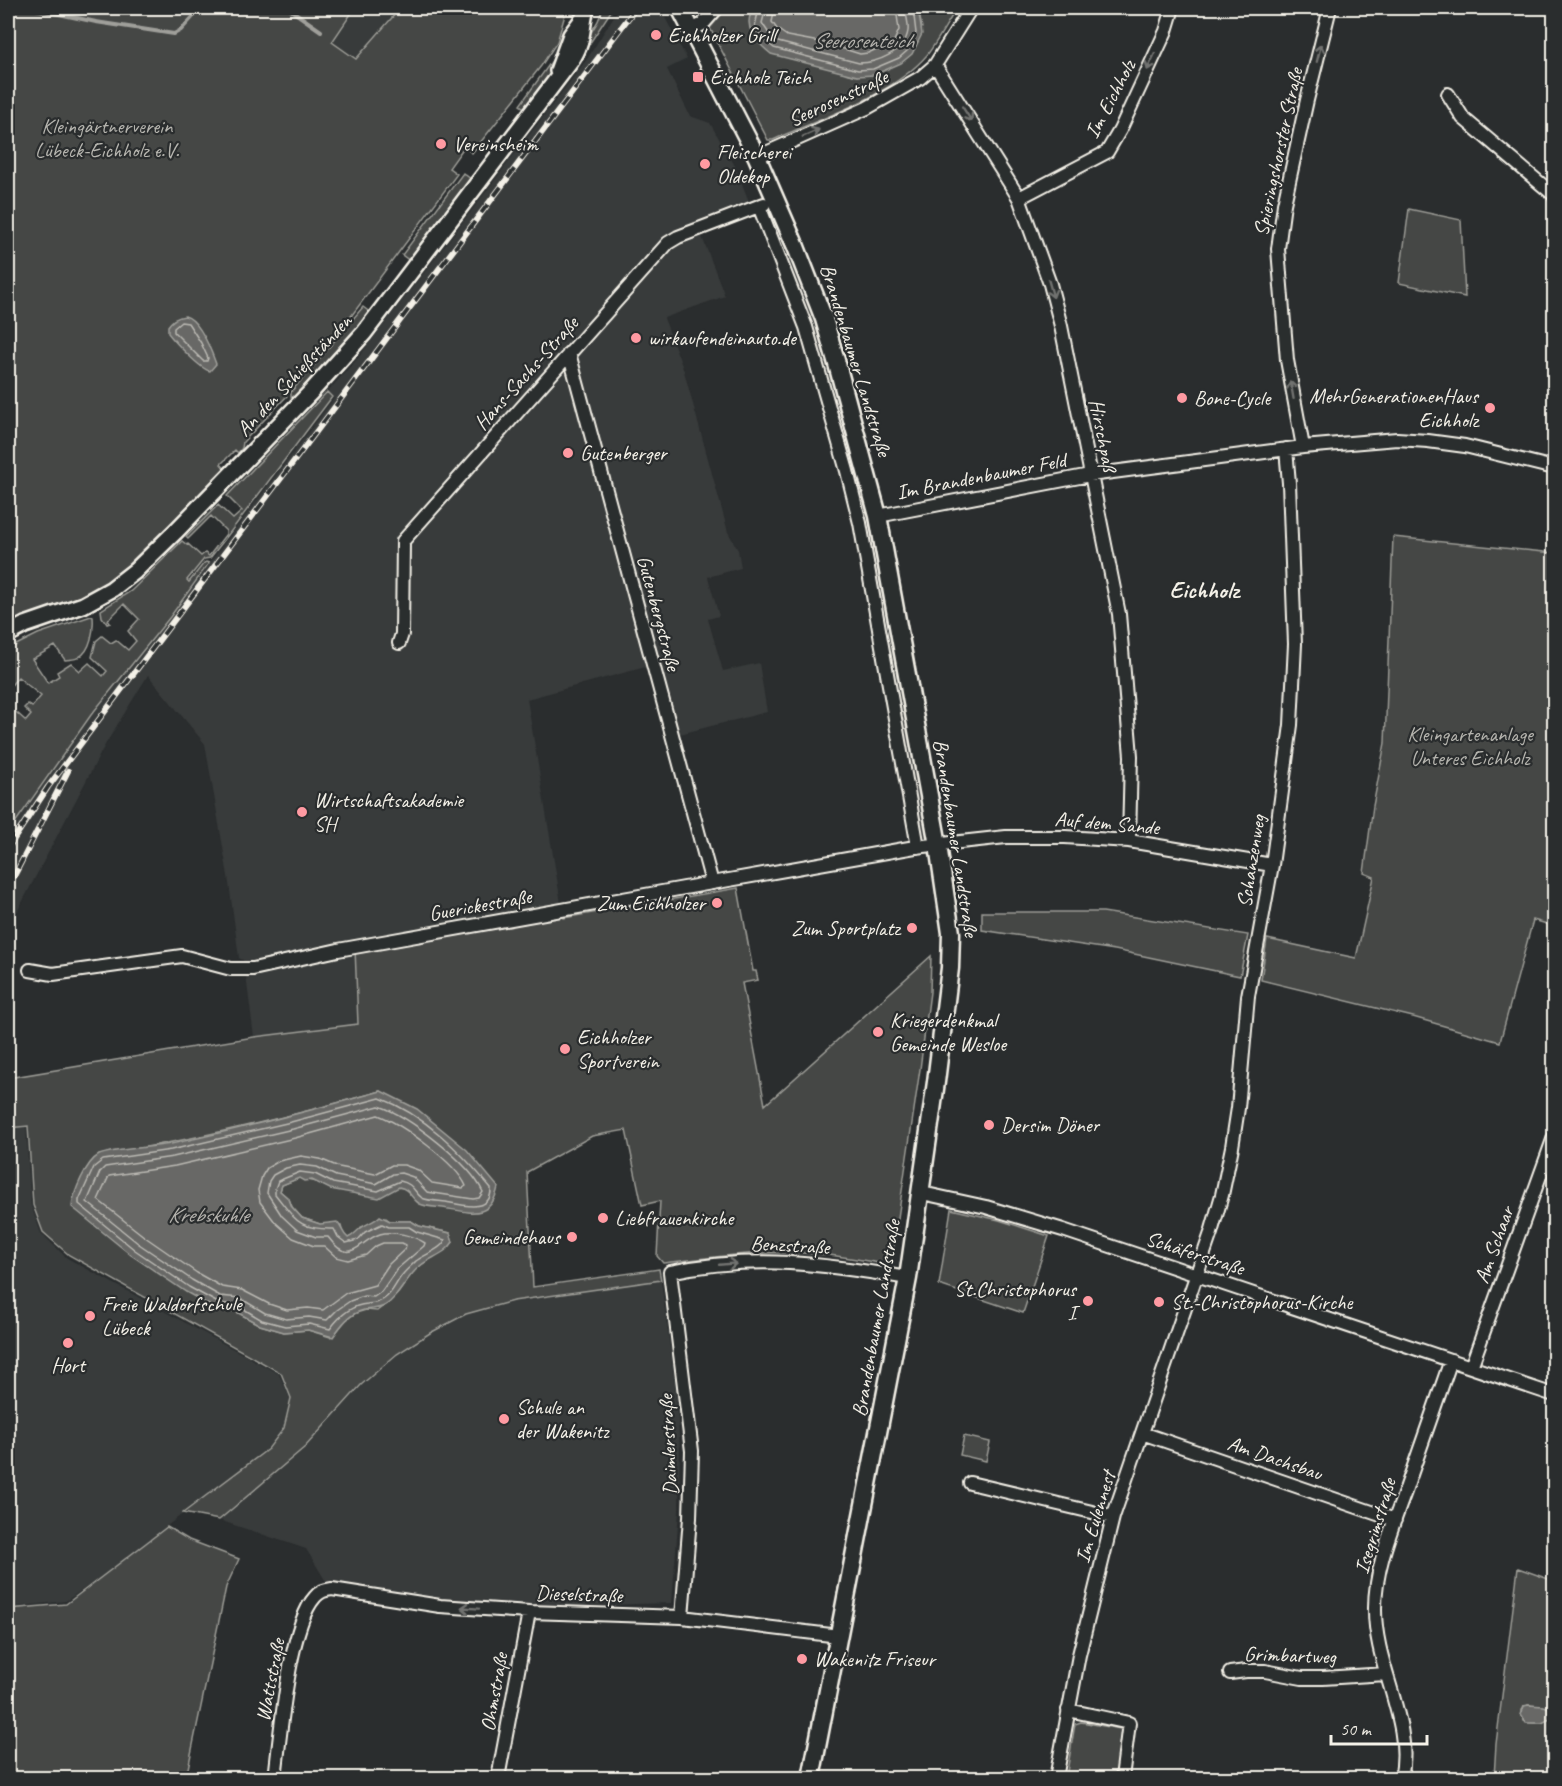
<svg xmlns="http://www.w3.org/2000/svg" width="1562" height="1786" font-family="Caveat,sans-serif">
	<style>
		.built { fill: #373a3a }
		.green { fill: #444645; stroke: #9c9c96; stroke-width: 1.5; fill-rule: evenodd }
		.water { fill: #676866; stroke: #9f9f9a; stroke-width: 1.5 }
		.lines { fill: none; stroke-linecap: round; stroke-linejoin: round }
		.shore { stroke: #bcbab4; stroke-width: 1.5 }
		.stream { stroke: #9f9f9a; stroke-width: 4 }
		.minor-casing { stroke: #f4f1e8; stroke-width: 16 }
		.tertiary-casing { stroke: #f4f1e8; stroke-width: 20 }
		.secondary-casing { stroke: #f4f1e8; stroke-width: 21 }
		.minor { stroke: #2a2d2e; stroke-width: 12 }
		.tertiary { stroke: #2a2d2e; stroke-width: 15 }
		.secondary { stroke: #2a2d2e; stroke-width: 16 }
		.rail-casing { stroke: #f4f1e8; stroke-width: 6 }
		.rail { stroke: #2a2d2e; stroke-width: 4; stroke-dasharray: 11; stroke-linecap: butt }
		.oneway { stroke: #71726f }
		.poi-dot { fill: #ff9aa2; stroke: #2a2d2e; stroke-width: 2 }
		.labels { text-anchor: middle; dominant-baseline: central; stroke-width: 4.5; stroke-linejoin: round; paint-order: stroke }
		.poi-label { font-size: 21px; fill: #f4f1e8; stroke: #2a2d2e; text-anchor: start }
		.street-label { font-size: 21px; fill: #f4f1e8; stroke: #2a2d2e }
		.park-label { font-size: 21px; fill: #b6b5af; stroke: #2a2d2e }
		.water-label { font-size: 22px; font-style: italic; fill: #b5b3ae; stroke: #2a2d2e }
		.quarter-label { font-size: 24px; font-weight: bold; fill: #f4f1e8; stroke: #2a2d2e }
	</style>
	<rect width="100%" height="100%" fill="#2a2d2e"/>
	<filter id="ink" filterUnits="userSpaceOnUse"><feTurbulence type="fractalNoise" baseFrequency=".0167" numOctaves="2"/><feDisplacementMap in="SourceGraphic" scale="12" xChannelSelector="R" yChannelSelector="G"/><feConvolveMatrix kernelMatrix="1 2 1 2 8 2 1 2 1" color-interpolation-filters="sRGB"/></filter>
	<g filter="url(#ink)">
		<!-- built -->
		<path class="built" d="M355 8H390L397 12 356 59 332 42Z
			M619 8H660L687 59 667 69 690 116 710 123 735 166 752 209 699 229 725 296 664 318 684 371 728 532 738 550 741 568 708 577 719 616 708 619 723 671 759 663 767 712 672 736 653 665 527 699 562 909 355 948 358 1024 254 1037 244 961 239 958 228 876 205 744 148 675 105 745 8 929V833L11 827 91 715 217 553 334 398 327 392 357 359 429 266 587 59Z
			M26 1126 31 1205 41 1233 67 1258 279 1374 290 1398 284 1427 267 1449 98 1579 66 1601 15 1607 8 1606V1128Z
			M661 1280 676 1390 680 1450 679 1511 672 1603 528 1607 441 1602 327 1583 306 1549 219 1520 304 1447 361 1385 397 1354 430 1333 466 1314 513 1301Z"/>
		<!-- green -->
		<path class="green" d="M8 8H355L332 42 356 59 397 12 390 8H567L557 42 541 66 472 153 464 147 449 168 457 174 349 319 287 390V396L243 442 242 448 238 453 235 450 221 464 226 470 147 552 109 583 80 598 27 616 8 626Z
			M603 8H613L588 46H583L598 21Z
			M727 8H754L750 13 819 65 857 76 922 28 918 8H957C947 23 938 41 927 55 892 96 821 118 773 140H768L710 28Z
			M556 55C559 70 535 97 526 109L520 105Z
			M463 173 472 180 410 261 402 255Z
			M1409 209 1461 220 1465 297 1399 283Z
			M363 307 371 313 297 397H291V392Z
			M327 392 332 397 225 539 210 558 204 559 187 580 189 582 204 563 206 562 209 563 170 617 91 715 8 833V759L14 753 8 747V731L13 724 8 719V705L26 721 31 715 24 708 28 704 32 707 41 696 18 677 8 689V649L38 634 91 616 93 617C94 629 91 651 79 657 75 660 70 659 65 660L55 646 32 659 48 683 59 676 57 672 71 663 80 671 89 663 103 676 107 671 92 657 96 641 102 636 111 643 116 640 128 650 136 641 128 631 139 619 124 604 108 620 110 623 107 624 102 617 101 610 131 591 182 541 187 545 188 544 201 556 205 553 209 556 226 534V531L211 516 188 539 186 537 218 505 233 519 242 511 227 496Z
			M1393 537 1554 553V926L1533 920 1500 1042 1413 1017 1261 980 1267 939 1356 958 1374 877 1364 873 1373 806 1385 743Z
			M738 888 753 971H756L758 980 742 983 765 1105 931 956 930 992 920 1069 891 1265C867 1261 843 1256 818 1254 766 1249 714 1257 663 1263L657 1256 660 1201 642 1205 626 1130 592 1136 527 1172 533 1287 659 1269 661 1280 513 1301 466 1314 430 1333 397 1354 361 1385 305 1447 219 1520 183 1513 268 1449 284 1428 291 1398 281 1373 69 1255 43 1232 33 1205 28 1126 8 1128V1078L254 1037 358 1024 355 948 562 909 564 918ZM381 1091 406 1188 321 1183 299 1178 282 1185 280 1191 289 1199 292 1207 302 1218 320 1224 341 1226 343 1234 348 1238 356 1235 361 1227 386 1218 390 1221H411L419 1226 450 1233 453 1242C443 1253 430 1257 419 1267 410 1274 406 1283 399 1292 393 1300 384 1305 377 1311L366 1310 356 1313 346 1320 334 1335 330 1337 308 1330 284 1332 260 1325 235 1311 218 1310 100 1155C196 1140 288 1117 381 1091Z
			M982 912H1103L1248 935 1240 976 1115 950 982 930Z
			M951 1209 999 1220 1049 1236 1023 1313 939 1285Z
			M964 1436 990 1442 986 1461 960 1455Z
			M167 1527 189 1540 239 1559 226 1587 186 1778H8V1708L9 1702 8 1609 66 1604Z
			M1518 1568 1554 1581V1710L1547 1707 1528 1705 1522 1710 1524 1721C1536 1726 1544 1721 1554 1717V1778H1494L1496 1744Z
			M1081 1722 1121 1729 1124 1735 1116 1778H1066L1075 1724Z"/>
		<!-- water -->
		<path class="water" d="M754 8H918L922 34 912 54 901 63 874 75 857 76 771 54C756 42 741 26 754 8Z
			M185 316C200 320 211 350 216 364L210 371C201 370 175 342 168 333V326C172 320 177 317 185 316Z
			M381 1091 417 1109 467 1150 498 1187C491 1221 469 1212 443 1208 437 1207 426 1207 420 1204 411 1199 410 1189 399 1187L379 1198 330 1189 312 1180 304 1181 299 1178 282 1185 280 1191 289 1199 292 1207 302 1218 320 1224 337 1222C342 1227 342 1233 348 1238 355 1235 355 1232 361 1228 367 1223 374 1222 380 1216L390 1221H411L419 1226 450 1233 453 1242C446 1254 431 1257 420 1266 405 1278 400 1296 386 1305 378 1310 374 1308 364 1310 350 1313 341 1325 333 1337L308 1330 284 1332 260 1325 235 1311 218 1310 186 1292 131 1255 72 1207C73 1193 86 1162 99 1155 113 1149 154 1147 171 1144 242 1129 312 1110 381 1091Z
			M1528 1705 1544 1706 1554 1710V1717L1542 1723H1526L1521 1715 1524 1706Z"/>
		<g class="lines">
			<!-- shore -->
			<path class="shore" d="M759 8 755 26 764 40 774 48 858 70 873 69 899 58 907 51 916 33 913 8
				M766 8 762 23 770 35 778 42 859 63C877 63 905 52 908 31 909 24 906 15 905 8
				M775 8 772 22 777 29 787 36 825 43 860 54 868 53 894 41 899 30 896 8
				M181 322 188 323 201 343 208 358 207 361H203L174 332V328Z
				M380 1098C425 1115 460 1151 491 1188 492 1214 462 1205 446 1202 439 1201 428 1201 422 1198 413 1191 414 1184 400 1181L378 1191 333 1183 315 1174 300 1172 278 1181 275 1189V1194C296 1220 298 1230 334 1229L338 1237 346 1243 358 1240 365 1232 382 1224 389 1227H409L417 1232 445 1240C442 1249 425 1254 416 1261 412 1265 407 1269 403 1274 396 1282 393 1293 384 1299 377 1304 374 1303 367 1304 351 1305 338 1318 330 1329L309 1324 285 1326 262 1320 237 1305 218 1303 189 1287 135 1250 79 1204V1200L94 1167 103 1160 171 1150 291 1122Z
				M379 1106C409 1116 470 1163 483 1192L479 1198 473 1199 427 1192 413 1177 401 1173 393 1174 376 1184 336 1176 317 1167 300 1165 286 1168 273 1175 269 1181 267 1193 282 1216 297 1230 316 1237H328C351 1268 358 1241 380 1234 393 1230 414 1236 425 1243L424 1246 397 1269 381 1292 374 1297 364 1296 350 1301 337 1310 327 1320 309 1317 286 1319 265 1313 240 1298 220 1296 192 1280 139 1244 87 1202 100 1172 105 1167 173 1157 293 1129Z
				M378 1115C402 1124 456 1163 466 1186L463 1188 432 1183 418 1170 404 1165H392L375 1174 339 1167 320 1159 301 1156 279 1161 267 1168 262 1176 258 1190 260 1202 275 1222 293 1238 314 1246H324L336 1257 348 1260 366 1255 376 1246 383 1243H402L406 1245 405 1249 389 1264 375 1285 346 1293 323 1310 308 1308 287 1310 269 1304 242 1290 222 1287 197 1273 145 1237 98 1200 109 1176 175 1166 295 1138Z"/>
			<!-- stream -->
			<path class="stream" d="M31 8 96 22 174 34 181 30 201 8
				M288 8 321 31"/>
			<!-- minor casing -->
			<g class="minor-casing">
				<path id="minor" d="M691 30 703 24 717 8
					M935 65 1019 198 1050 284 1061 326 1119 614 1131 756 1129 841
					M1448 94 1463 118 1554 195
					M757 157 867 108 920 78 935 65 971 8
					M1019 198 1107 152 1120 130 1166 31 1173 8
					M759 206 806 327 847 471 860 523 918 847
					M569 353 712 883
					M1303 447 1287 360 1278 249 1284 204 1307 100 1330 8
					M878 516 1090 475 1303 447 1397 439 1428 441 1465 446 1554 468
					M399 643 402 634 403 541 668 243 678 237 764 204
					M30 970 53 974 182 956 231 969H253L338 950 712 883 915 847 1006 837H1065L1129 841 1272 865
					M922 1193 986 1207 1063 1230 1554 1395
					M1471 1367 1554 1137
					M1142 1433 1395 1520
					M970 1483 1113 1517
					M682 1617 690 1518 692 1451 670 1272C756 1254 823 1264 908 1278
					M1230 1673 1246 1671H1265L1302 1678H1323L1386 1674
					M1068 1710 1129 1723 1122 1778
					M275 1778C280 1738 289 1625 315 1597 320 1591 325 1590 332 1589L440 1606 529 1612 682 1617 839 1636
					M498 1778 529 1612
					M1056 1778 1079 1655 1113 1517 1211 1233 1222 1195 1232 1147 1238 1108 1248 996 1272 865 1291 725 1295 644 1289 483 1286 449
					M1401 1778C1414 1723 1374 1666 1375 1608 1375 1567 1392 1528 1406 1489 1421 1446 1436 1403 1451 1360"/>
			</g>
			<!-- tertiary casing -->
			<g class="tertiary-casing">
				<path id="tertiary" d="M558 71 571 35 583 19
					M8 634 25 625 83 605 112 589 135 571 175 532 310 393 364 333 570 62C585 40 580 30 586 8"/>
			</g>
			<!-- secondary casing -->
			<g class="secondary-casing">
				<path id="secondary" d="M680 8 757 157 796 247 824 319 837 364 878 516 938 845 951 933 950 968 936 1082 908 1278 811 1778"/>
			</g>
			<!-- minor -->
			<use href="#minor" class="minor"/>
			<!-- tertiary -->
			<use href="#tertiary" class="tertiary"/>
			<!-- secondary -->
			<use href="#secondary" class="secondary"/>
			<!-- rail casing -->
			<g class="rail-casing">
				<path id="rail" d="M8 848 48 787 636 8
					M8 888 68 771"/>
			</g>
			<!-- rail -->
			<use href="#rail" class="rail"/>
		</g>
		<!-- one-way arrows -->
		<defs><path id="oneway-shaft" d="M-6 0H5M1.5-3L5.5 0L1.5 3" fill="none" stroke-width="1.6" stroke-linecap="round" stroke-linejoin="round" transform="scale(1.5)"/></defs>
		<g class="oneway">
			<use href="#oneway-shaft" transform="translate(1319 53) rotate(-76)"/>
			<use href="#oneway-shaft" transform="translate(1151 62) rotate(115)"/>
			<use href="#oneway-shaft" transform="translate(967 114) rotate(57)"/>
			<use href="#oneway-shaft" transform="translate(811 133) rotate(-24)"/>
			<use href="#oneway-shaft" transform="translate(1051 289) rotate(74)"/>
			<use href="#oneway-shaft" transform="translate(1292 390) rotate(-100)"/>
			<use href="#oneway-shaft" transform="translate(728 1264) rotate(-5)"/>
			<use href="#oneway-shaft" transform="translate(470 1608) rotate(-176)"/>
		</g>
	</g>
	<!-- markers -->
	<g class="poi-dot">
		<circle cx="656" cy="35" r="6"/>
		<rect x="692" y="71" width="12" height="12" rx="3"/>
		<circle cx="441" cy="144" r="6"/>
		<circle cx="705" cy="164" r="6"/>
		<circle cx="636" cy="338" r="6"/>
		<circle cx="1182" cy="398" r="6"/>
		<circle cx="1490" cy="408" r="6"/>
		<circle cx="568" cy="453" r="6"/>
		<circle cx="302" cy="812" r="6"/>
		<circle cx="717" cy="903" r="6"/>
		<circle cx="912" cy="928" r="6"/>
		<circle cx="878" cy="1032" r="6"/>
		<circle cx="565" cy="1049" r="6"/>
		<circle cx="989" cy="1125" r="6"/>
		<circle cx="603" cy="1218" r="6"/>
		<circle cx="572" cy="1237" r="6"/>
		<circle cx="1088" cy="1301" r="6"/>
		<circle cx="1159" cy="1302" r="6"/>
		<circle cx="90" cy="1316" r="6"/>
		<circle cx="68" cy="1343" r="6"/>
		<circle cx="504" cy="1419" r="6"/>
		<circle cx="802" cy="1659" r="6"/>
	</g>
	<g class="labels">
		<!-- poi labels -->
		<g class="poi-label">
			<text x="668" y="35">Eichholzer Grill</text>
			<text x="710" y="77">Eichholz Teich</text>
			<text x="453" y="144">Vereinsheim</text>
			<text x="717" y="152">Fleischerei<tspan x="717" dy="24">Oldekop</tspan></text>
			<text x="648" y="338">wirkaufendeinauto.de</text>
			<text x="1478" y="396" text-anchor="end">MehrGenerationenHaus<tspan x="1478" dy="24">Eichholz</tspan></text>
			<text x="1194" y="398">Bone-Cycle</text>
			<text x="580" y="453">Gutenberger</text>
			<text x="314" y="800">Wirtschaftsakademie<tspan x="314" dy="24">SH</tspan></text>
			<text x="705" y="903" text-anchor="end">Zum Eichholzer</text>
			<text x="900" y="928" text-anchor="end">Zum Sportplatz</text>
			<text x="890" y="1020">Kriegerdenkmal<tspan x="890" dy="24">Gemeinde Wesloe</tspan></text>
			<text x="577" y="1037">Eichholzer<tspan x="577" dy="24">Sportverein</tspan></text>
			<text x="1001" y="1125">Dersim Döner</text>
			<text x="615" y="1218">Liebfrauenkirche</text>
			<text x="560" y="1237" text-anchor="end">Gemeindehaus</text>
			<text x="1076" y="1289" text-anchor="end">St.Christophorus<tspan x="1076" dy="24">I</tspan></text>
			<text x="1171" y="1302">St.-Christophorus-Kirche</text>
			<text x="102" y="1304">Freie Waldorfschule<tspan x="102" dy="24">Lübeck</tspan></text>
			<text x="68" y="1365" text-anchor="middle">Hort</text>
			<text x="516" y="1407">Schule an<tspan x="516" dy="24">der Wakenitz</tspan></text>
			<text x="814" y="1659">Wakenitz Friseur</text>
		</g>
		<!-- street labels -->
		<g class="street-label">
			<text transform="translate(838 98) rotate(-25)">Seerosenstraße</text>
			<text transform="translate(1110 99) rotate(-62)">Im Eichholz</text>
			<text transform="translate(1278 152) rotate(-78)">Spieringshorster Straße</text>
			<text transform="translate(856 360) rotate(73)">Brandenbaumer Landstraße</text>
			<text transform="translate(526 373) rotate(-48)">Hans-Sachs-Straße</text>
			<text transform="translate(294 375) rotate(-47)">An den Schießständen</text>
			<text transform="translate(1103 435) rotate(79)">Hirschpaß</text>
			<text transform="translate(981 476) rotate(-11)">Im Brandenbaumer Feld</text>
			<text transform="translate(659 613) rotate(75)">Gutenbergstraße</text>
			<text transform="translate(1107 823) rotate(5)">Auf dem Sande</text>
			<text transform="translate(956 838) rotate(81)">Brandenbaumer Landstraße</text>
			<text transform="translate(1251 861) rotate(-81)">Schanzenweg</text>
			<text transform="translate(480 905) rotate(-10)">Guerickestraße</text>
			<text transform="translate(790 1245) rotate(3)">Benzstraße</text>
			<text transform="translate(1494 1245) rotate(-70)">Am Schaar</text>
			<text transform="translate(1195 1253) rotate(18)">Schäferstraße</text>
			<text transform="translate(876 1318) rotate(-80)">Brandenbaumer Landstraße</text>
			<text transform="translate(668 1445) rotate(-93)">Daimlerstraße</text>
			<text transform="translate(1275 1458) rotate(19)">Am Dachsbau</text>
			<text transform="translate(1095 1517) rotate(-73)">Im Eulennest</text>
			<text transform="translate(1375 1526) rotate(-73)">Isegrimstraße</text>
			<text transform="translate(579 1594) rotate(2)">Dieselstraße</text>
			<text transform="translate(1290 1655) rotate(2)">Grimbartweg</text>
			<text transform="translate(270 1680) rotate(-79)">Wattstraße</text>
			<text transform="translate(494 1692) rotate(-80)">Ohmstraße</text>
		</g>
		<!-- park labels -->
		<g class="park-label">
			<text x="107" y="126">Kleingärtnerverein<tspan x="107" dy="24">Lübeck-Eichholz e.V.</tspan></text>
			<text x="1470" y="734">Kleingartenanlage<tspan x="1470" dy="24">Unteres Eichholz</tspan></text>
		</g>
		<!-- water labels -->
		<g class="water-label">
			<text x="863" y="41">Seerosenteich</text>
			<text x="208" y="1215">Krebskuhle</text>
		</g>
		<!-- quarter labels -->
		<g class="quarter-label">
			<text x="1204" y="590">Eichholz</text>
		</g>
	</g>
	<!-- margin -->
	<rect width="1562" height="1786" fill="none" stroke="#2a2d2e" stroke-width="30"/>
	<rect x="15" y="15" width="1532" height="1756" fill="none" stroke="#f4f1e8" stroke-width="2" filter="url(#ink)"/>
	<!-- scale -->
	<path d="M1331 1735v9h96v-9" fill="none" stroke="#f4f1e8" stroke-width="3"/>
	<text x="1340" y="1735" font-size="18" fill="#f4f1e8" stroke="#2a2d2e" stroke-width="4.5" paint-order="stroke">50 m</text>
</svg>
